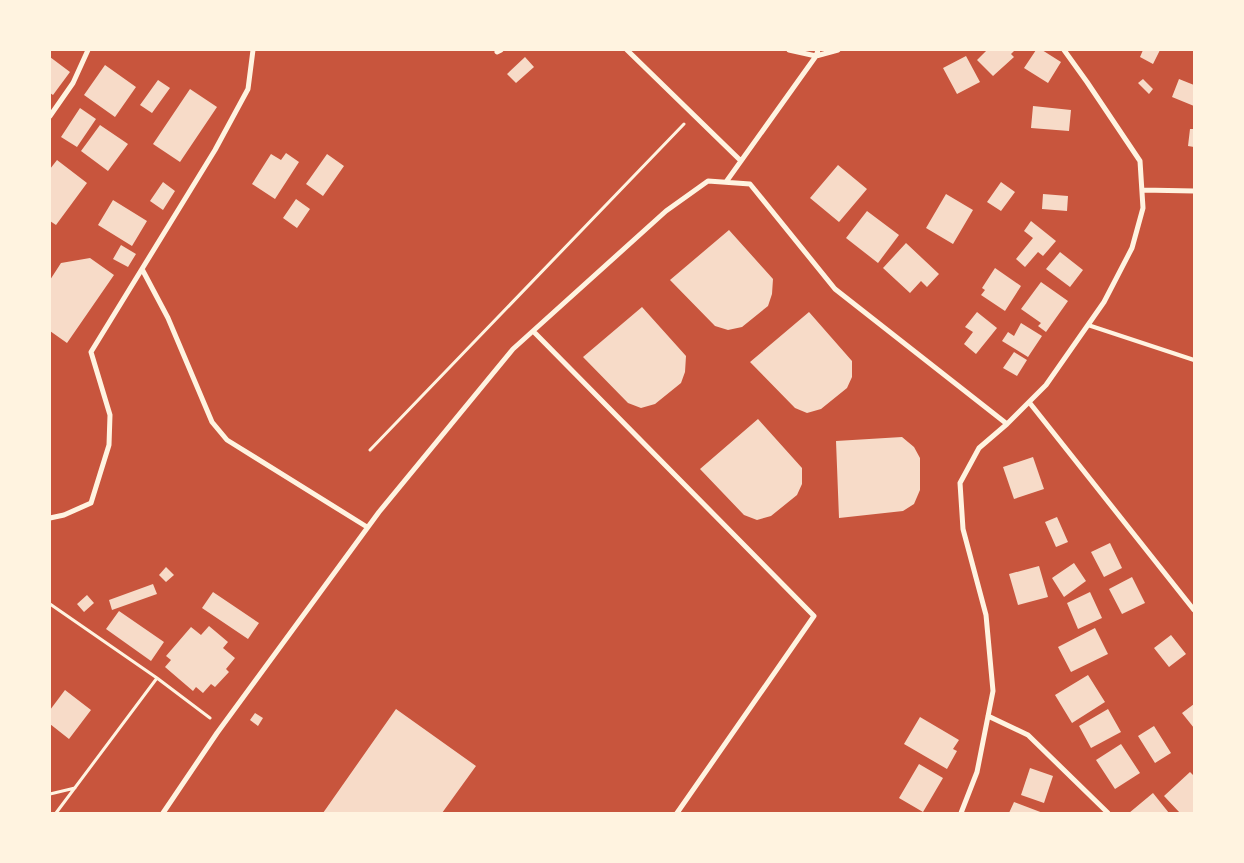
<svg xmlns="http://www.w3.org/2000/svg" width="1244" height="863" font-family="'Open Sans',sans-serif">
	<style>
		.building { fill: #f7dbc8 }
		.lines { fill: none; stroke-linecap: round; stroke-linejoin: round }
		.path { stroke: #fff3e0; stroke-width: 3 }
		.service { stroke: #fff3e0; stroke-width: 4 }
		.minor { stroke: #fff3e0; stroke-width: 5 }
	</style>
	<rect width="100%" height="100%" fill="#c8553d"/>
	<!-- building -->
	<path class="building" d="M987 50H1015L1011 54 1014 57 993 76 977 60Z
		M1036 50H1042L1061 62 1048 83 1024 68Z
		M1143 50H1160L1153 64 1140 57Z
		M966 56 980 82 957 94 943 68Z
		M50 57 70 72 53 95 50 93Z
		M525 57 534 67 516 83 507 74Z
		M105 65 136 87 115 117 84 95Z
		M1143 79 1153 89 1149 94 1138 83Z
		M1179 79 1194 85V106L1172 97Z
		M158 80 170 88 152 113 140 105Z
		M190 89 217 107 180 162 153 144Z
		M1033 106 1071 110 1069 131 1031 128Z
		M80 108 96 119 77 147 61 137Z
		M100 125 128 144 108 171 81 151Z
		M1190 129H1194V147L1188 146Z
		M286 153 299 162 275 199 252 184 271 154 281 160Z
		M327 154 344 166 323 196 306 184Z
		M57 160 87 183 56 225 50 221V169Z
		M838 165 867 189 839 222 810 198Z
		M163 182 175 191 163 210 150 201Z
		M1001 182 1015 192 1001 211 987 202Z
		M946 194 973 210 953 244 926 228Z
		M1043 194 1068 196 1067 211 1042 209Z
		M296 199 310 209 297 228 283 218Z
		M113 200 147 221 132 246 98 225Z
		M867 211 899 235 878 263 846 238Z
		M1031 221 1056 241 1043 256 1038 252 1025 267 1016 259 1033 238 1024 231Z
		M729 230 773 279 772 294 768 306 742 327 728 330 715 326 670 280Z
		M906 243 939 274 927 287 921 281 910 293 883 268Z
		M121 245 136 254 128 267 113 259Z
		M1060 252 1083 270 1070 287 1046 269Z
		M90 258 114 275 67 343 50 331V280L61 263Z
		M995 268 1021 286 1005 311 981 295 985 290 982 288Z
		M1041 282 1068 301 1046 332 1038 326 1041 323 1021 309Z
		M642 307 686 356 685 372 681 383 655 404 641 408 628 403 583 357Z
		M809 312 852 361V377L847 388 821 409 807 413 795 408 750 362Z
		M977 312 997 328 976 354 964 344 973 332 965 327Z
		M1021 323 1042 336 1028 357 1002 341 1008 332 1014 336Z
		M1014 352 1027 360 1017 376 1003 368Z
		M758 419 802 468V484L797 495 771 516 757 520 744 515 700 469Z
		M902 437 914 447 920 458V490L914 504 903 511 839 518 836 441Z
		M1033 457 1044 489 1014 499 1003 467Z
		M1057 517 1068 542 1056 547 1045 522Z
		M1110 543 1122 568 1104 577 1091 552Z
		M1074 563 1086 581 1064 597 1052 578Z
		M1039 566 1048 597 1018 605 1009 574Z
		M166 567 174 575 166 582 159 575Z
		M1132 577 1145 603 1122 614 1109 589Z
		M153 584 157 594 112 610 109 600Z
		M213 592 259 623 248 639 202 608Z
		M1090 592 1102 618 1078 629 1067 603Z
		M87 595 94 603 84 612 77 604Z
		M119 611 164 642 151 661 106 629Z
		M209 626 228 642 223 648 235 658 226 669 229 672 215 687 211 684 203 693 196 687 193 691 165 667 171 660 166 656 191 627 201 635Z
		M1095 628 1108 654 1071 672 1058 647Z
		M1171 635 1186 654 1169 667 1154 648Z
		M1088 675 1105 702 1072 723 1055 695Z
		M65 690 91 710 69 739 50 724V710Z
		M1194 704V728L1182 713Z
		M396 709 476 766 442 813H323Z
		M1108 709 1121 732 1091 748 1079 726Z
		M255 713 263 718 258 726 250 720Z
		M920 717 959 740 953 749 957 751 947 769 904 744Z
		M1154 726 1171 753 1155 763 1138 736Z
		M1121 744 1140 773 1115 789 1096 760Z
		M919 764 943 778 923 812 899 798Z
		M1030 768 1053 776 1044 803 1021 795Z
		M1190 772 1194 776V813H1180L1164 796Z
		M1153 793 1169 813H1129Z
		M1014 802 1043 813H1009Z"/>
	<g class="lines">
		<!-- path -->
		<path class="path" d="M370 450 684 124
			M50 604 157 678 210 718
			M50 794 75 788
			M56 813 157 678"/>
		<!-- service -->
		<path class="service" d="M1088 325 1194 360"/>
		<!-- minor -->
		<path class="minor" d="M627 50 741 161
			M789 50 816 56 838 50
			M497 52 501 50
			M50 116 73 83 88 50
			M726 182 816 56 818 50
			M1142 190 1194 191
			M142 269 168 318 212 422 227 440 367 527
			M533 331 814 616 677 813
			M1029 402 1194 610
			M50 518 64 515 91 503 109 445 110 415 91 352 215 150 248 89 253 50
			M988 716 1028 735 1108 813
			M163 813 217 733 379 512 513 349 666 211 708 181 750 184 835 289 1007 424
			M961 813 977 772 993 691 986 615 963 529 960 483 979 448 1007 424 1046 385 1104 302 1132 248 1143 208 1140 161 1087 82 1064 50"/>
	</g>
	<!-- border -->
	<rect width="1244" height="863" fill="none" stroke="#fff3e0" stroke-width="102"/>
</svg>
